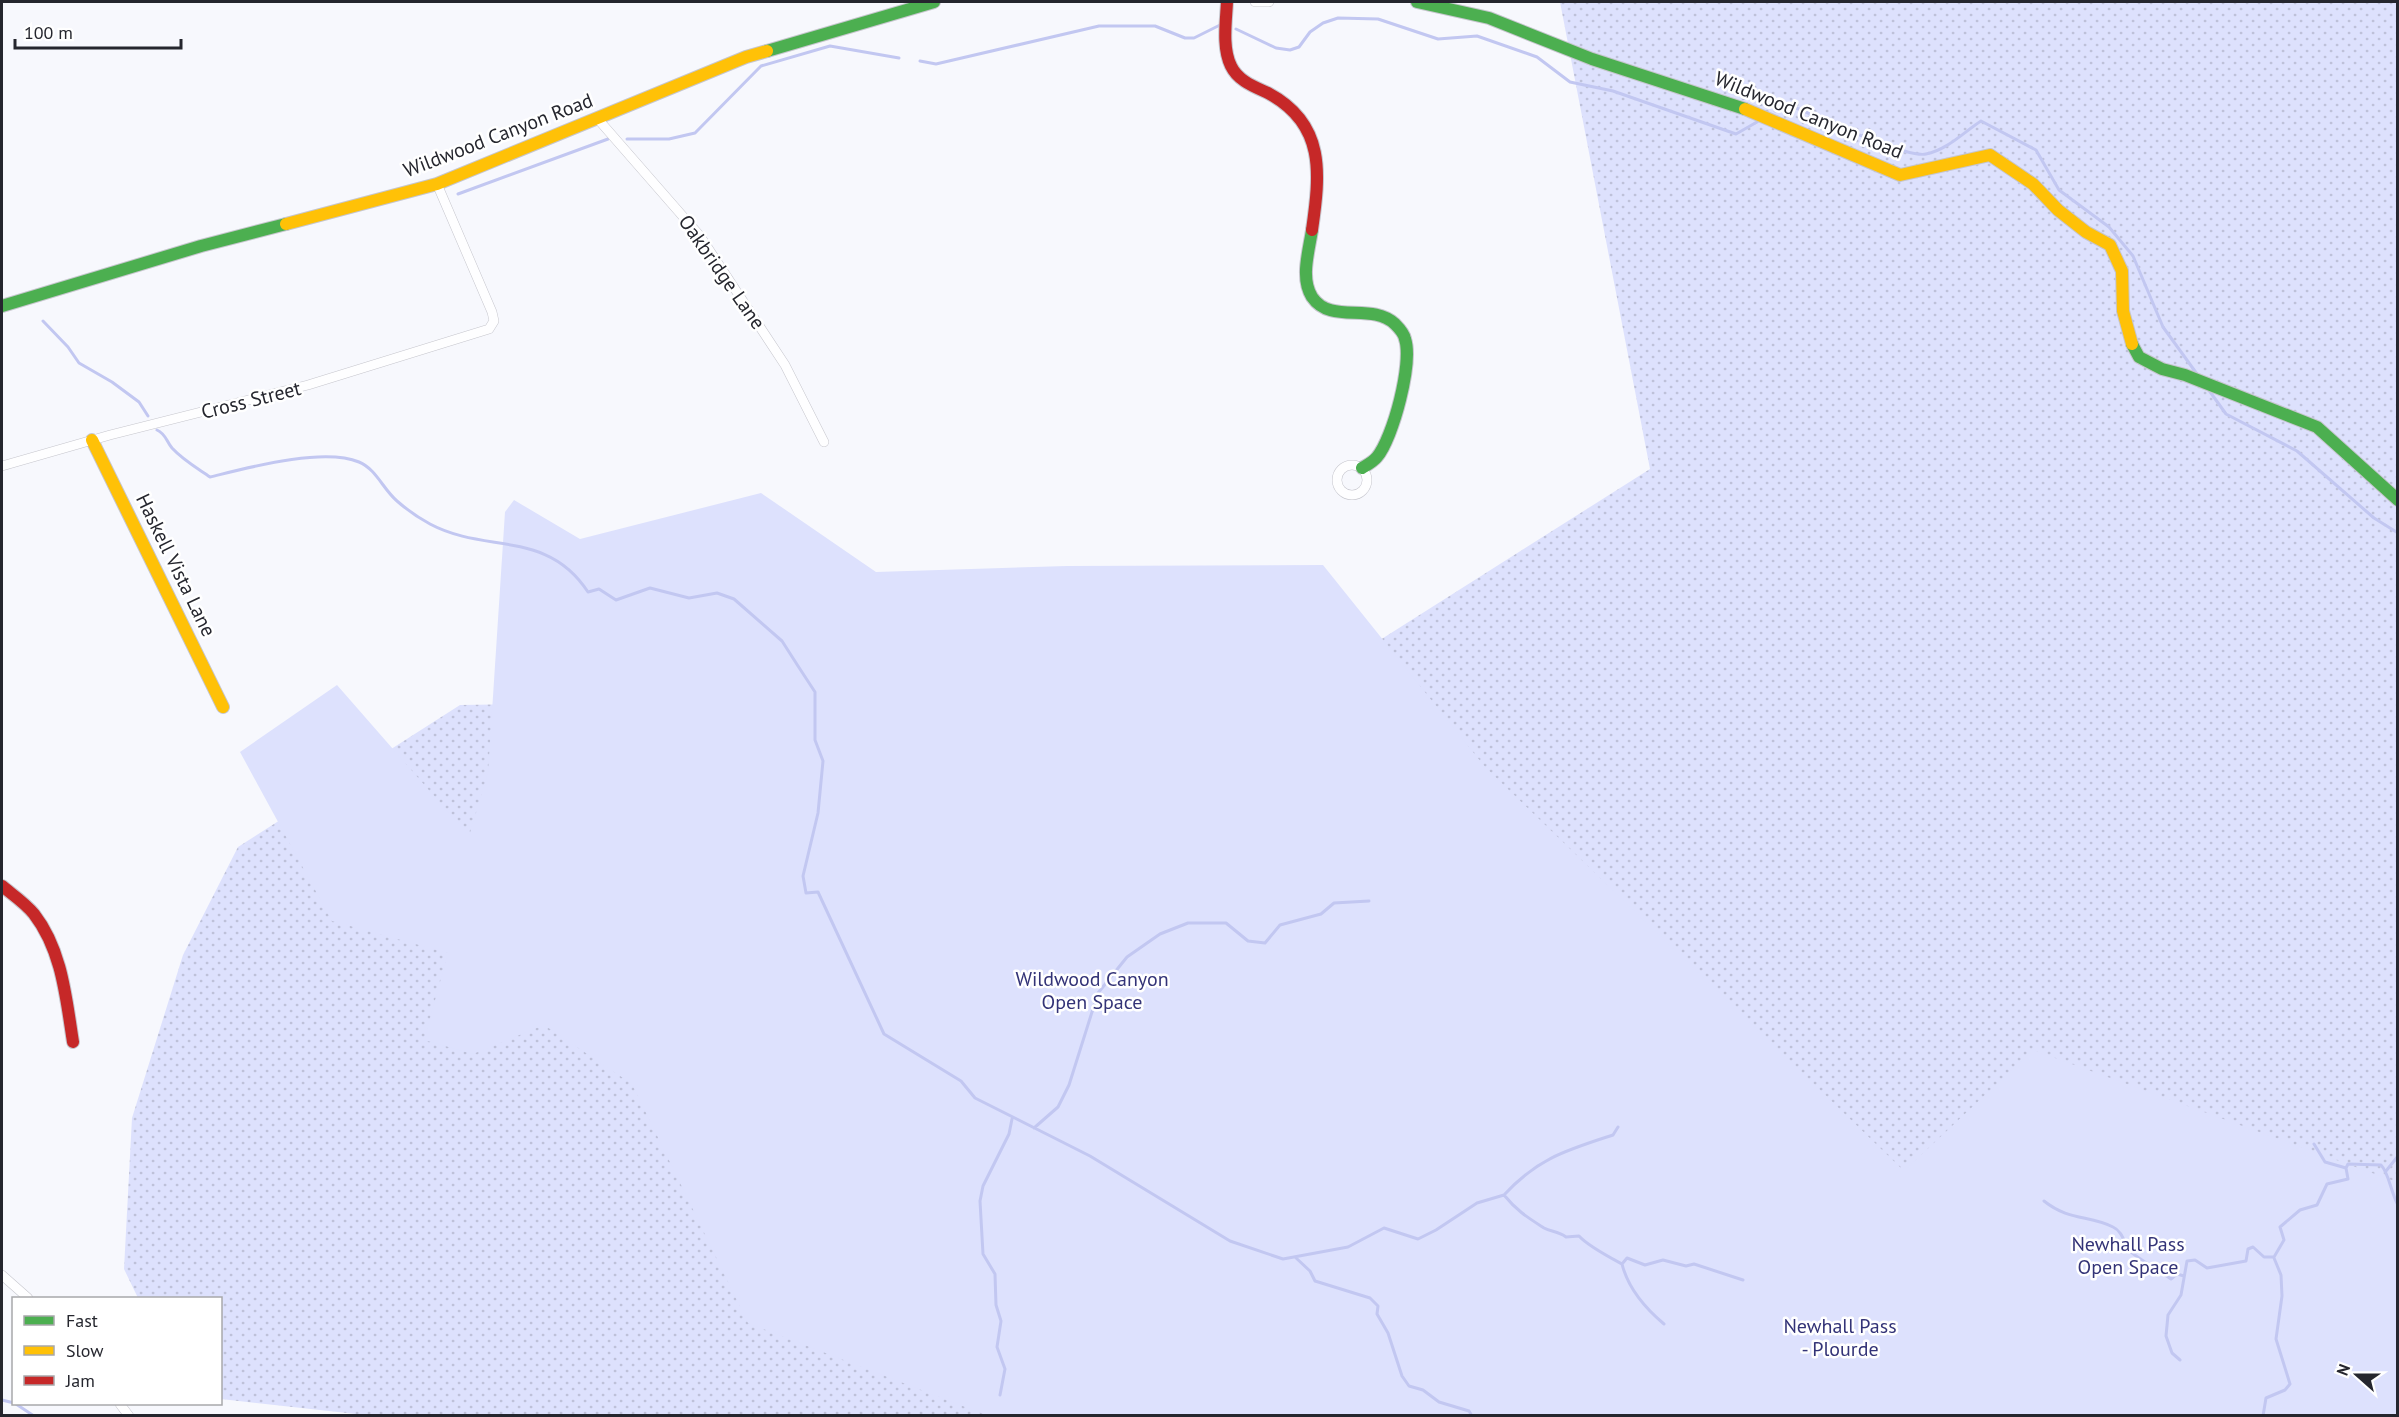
<svg xmlns="http://www.w3.org/2000/svg" width="2399" height="1417" font-family="'PT Sans',sans-serif">
	<style>
		.grass { fill: url(#grass-dots) }
		.park { fill: #dde1fd }
		.lines { fill: none; stroke-linecap: round; stroke-linejoin: round }
		.stream { stroke: #c2c7f1; stroke-width: 3 }
		.street-casing { stroke: #c6c6cd; stroke-width: 10 }
		.fast-casing { stroke: #c6c6cd; stroke-width: 14 }
		.slow-casing { stroke: #c6c6cd; stroke-width: 14 }
		.jam-casing { stroke: #c6c6cd; stroke-width: 14 }
		.street { stroke: #fefeff; stroke-width: 9 }
		.fast { stroke: #4caf50; stroke-width: 12 }
		.slow { stroke: #ffc107; stroke-width: 12 }
		.jam { stroke: #c62828; stroke-width: 12 }
		.labels { text-anchor: middle; dominant-baseline: central; stroke-width: 5; stroke-linejoin: round; paint-order: stroke }
		.street-label { font-size: 20px; fill: #25262e; stroke: #fff }
		.park-label { font-size: 20px; fill: #337; stroke: #fff }
	</style>
	<defs>
		<pattern id="grass-dots" width="8" height="8" patternUnits="userSpaceOnUse" patternTransform="scale(1.5)"><rect width="8" height="8" fill="#dde1fd"/><path d="M2 2h.1M6 6h.1" fill="none" stroke="#bec1d9" stroke-width="1.8" stroke-linecap="round"/></pattern>
	</defs>
	<rect width="100%" height="100%" fill="#f7f8fd"/>
	<!-- grass -->
	<path class="grass" d="M1560 2H2397V1415H365L221 1399 220 1298H138L124 1269 132 1118 183 955 238 847 460 705 1298 692 1650 469Z"/>
	<!-- park -->
	<path class="park" d="M761 493 876 572 1067 566 1323 565 1485 767 1904 1171 2033 1050 2397 1182V1415H986L748 1323 632 1084 544 1025 473 1054 424 1040 448 953 332 921 240 752 337 685 469 836 488 773 505 512 514 500 580 539Z"/>
	<g class="lines">
		<!-- stream -->
		<path class="stream" d="M1236 29 1276 48 1290 50 1299 47 1310 32 1323 23 1338 18 1378 19 1438 39 1477 36 1537 57 1570 82 1613 91 1736 134 1757 122
			M920 61 936 64 1099 26H1155L1185 38H1194L1220 25
			M1775 111 1787 104C1811 114 1907 159 1926 154 1947 150 1964 132 1981 121L2036 150 2059 190 2109 227 2133 256 2163 327 2197 374
			M627 139H669L695 133 761 66 830 46 899 58
			M458 194 608 139
			M43 321 68 347 79 363 112 382 139 402 148 416
			M2208 389 2226 414 2297 451 2374 518 2398 533
			M157 430C166 434 166 441 172 448 183 460 197 468 210 477 247 468 323 447 359 462 376 469 383 489 397 501 406 509 419 518 430 524 486 554 547 529 588 592L599 589 616 600 650 588 689 598 717 593 734 599 782 641 798 666 815 692V740L823 761 818 813 803 876 806 893 818 892 884 1034 961 1081 975 1098 1090 1156 1230 1241 1283 1259 1348 1247 1384 1228 1418 1239 1436 1230 1477 1203 1504 1195C1517 1211 1527 1217 1544 1228 1551 1232 1558 1231 1566 1237L1579 1236C1588 1246 1609 1257 1622 1264 1628 1288 1645 1308 1664 1324
			M1034 1128 1058 1107 1069 1085 1098 993 1127 957 1160 934 1188 923H1226L1248 941 1265 943 1280 925 1321 914 1334 903 1369 901
			M2314 1144 2325 1162 2346 1168
			M2386 1171 2398 1156
			M1504 1195C1538 1158 1567 1150 1613 1135L1618 1127
			M2044 1201C2069 1221 2089 1215 2113 1227 2122 1231 2124 1242 2129 1250 2131 1254 2165 1275 2171 1279L2177 1274 2184 1276
			M1295 1257 1310 1271 1315 1281 1370 1298 1378 1306 1377 1314 1388 1333 1402 1376 1409 1386 1423 1390 1439 1402 1469 1411 1472 1416
			M1622 1264 1627 1258 1645 1265 1663 1260 1686 1266 1694 1264 1743 1280
			M2180 1360 2172 1353 2166 1336 2168 1315 2181 1295 2187 1261 2195 1260 2207 1268 2246 1261 2248 1249 2253 1247 2264 1257H2274L2284 1240 2280 1227 2300 1210 2317 1205 2327 1184 2348 1179 2346 1168 2348 1164 2381 1165C2389 1173 2391 1193 2398 1205
			M1000 1395 1005 1369 997 1347 1001 1321 996 1305 995 1274 983 1254 980 1201 983 1186 1009 1134 1012 1119
			M2 1400 14 1403
			M16 1404 34 1416
			M2263 1416 2266 1398 2285 1390 2290 1384 2276 1339 2282 1296 2281 1275 2274 1258"/>
		<!-- street casing -->
		<g class="street-casing">
			<path id="street" d="M1255 2H1269
				M597 118 700 236 785 365 824 442
				M1337 480a15 15 0 1 1 30 0a15 15 0 1 1-30 0Z
				M2 466 110 435 308 385 489 329 494 321 492 312 437 184
				M2 1275 28 1298
				M120 1404 129 1416"/>
		</g>
		<!-- fast casing -->
		<g class="fast-casing">
			<path id="fast" d="M1417 2 1489 18 1592 59 1745 109
				M767 51 934 2
				M1312 230C1309 251 1300 278 1312 297 1331 325 1371 302 1395 324 1399 328 1404 333 1405 339 1413 363 1393 438 1377 457 1373 462 1367 465 1362 468
				M2 306 201 246 286 224
				M2132 344 2139 357 2162 369 2185 375 2317 427 2398 500"/>
		</g>
		<!-- slow casing -->
		<g class="slow-casing">
			<path id="slow" d="M1745 109 1900 175 1990 155 2033 184 2058 210 2086 232 2110 245 2122 271 2123 311 2132 344
				M286 224 437 184 746 57 767 51
				M92 440 223 707"/>
		</g>
		<!-- jam casing -->
		<g class="jam-casing">
			<path id="jam" d="M1227 2C1226 22 1222 48 1231 66 1238 81 1255 87 1268 93 1326 124 1320 174 1312 230
				M2 886C13 895 25 903 34 914 62 950 66 998 73 1042"/>
		</g>
		<!-- street -->
		<use href="#street" class="street"/>
		<!-- fast -->
		<use href="#fast" class="fast"/>
		<!-- slow -->
		<use href="#slow" class="slow"/>
		<!-- jam -->
		<use href="#jam" class="jam"/>
	</g>
	<g class="labels">
		<!-- street labels -->
		<g class="street-label">
			<text transform="translate(1809 115) rotate(22)">Wildwood Canyon Road</text>
			<text transform="translate(498 135) rotate(-21)">Wildwood Canyon Road</text>
			<text transform="translate(722 272) rotate(55)">Oakbridge Lane</text>
			<text transform="translate(251 400) rotate(-14)">Cross Street</text>
			<text transform="translate(176 565) rotate(64)">Haskell Vista Lane</text>
		</g>
		<!-- park labels -->
		<g class="park-label">
			<text x="1092" y="979">Wildwood Canyon<tspan x="1092" dy="23">Open Space</tspan></text>
			<text x="2128" y="1244">Newhall Pass<tspan x="2128" dy="23">Open Space</tspan></text>
			<text x="1840" y="1326">Newhall Pass<tspan x="1840" dy="23">- Plourde</tspan></text>
		</g>
	</g>
	<!-- border -->
	<rect width="2399" height="1417" fill="none" stroke="#25262e" stroke-width="6"/>
	<!-- legend -->
	<rect x="12" y="1297" width="210" height="108" fill="#ffffff" stroke="#a8a8ab" stroke-width="1.5"/>
	<rect x="24" y="1316" width="30" height="9" fill="#4caf50" stroke="#a8a8ab" stroke-width="1.5"/>
	<text x="66" y="1327" font-size="18" fill="#25262e">Fast</text>
	<rect x="24" y="1346" width="30" height="9" fill="#ffc107" stroke="#a8a8ab" stroke-width="1.5"/>
	<text x="66" y="1357" font-size="18" fill="#25262e">Slow</text>
	<rect x="24" y="1376" width="30" height="9" fill="#c62828" stroke="#a8a8ab" stroke-width="1.5"/>
	<text x="66" y="1387" font-size="18" fill="#25262e">Jam</text>
	<!-- north arrow -->
	<g transform="translate(2357 1375) rotate(291)" stroke="#ffffff" stroke-width="4.5" paint-order="stroke">
	<path d="M0-4.5L10 22L0 15L-10 22Z" fill="#25262e"/>
	<text y="-9" font-size="16" font-weight="bold" text-anchor="middle" fill="#25262e">N</text>
	</g>
	<!-- scale -->
	<path d="M15 39v9h166v-9" fill="none" stroke="#25262e" stroke-width="3"/>
	<text x="24" y="39" font-size="18" fill="#25262e" stroke="#ffffff" stroke-width="4.5" paint-order="stroke">100 m</text>
</svg>
